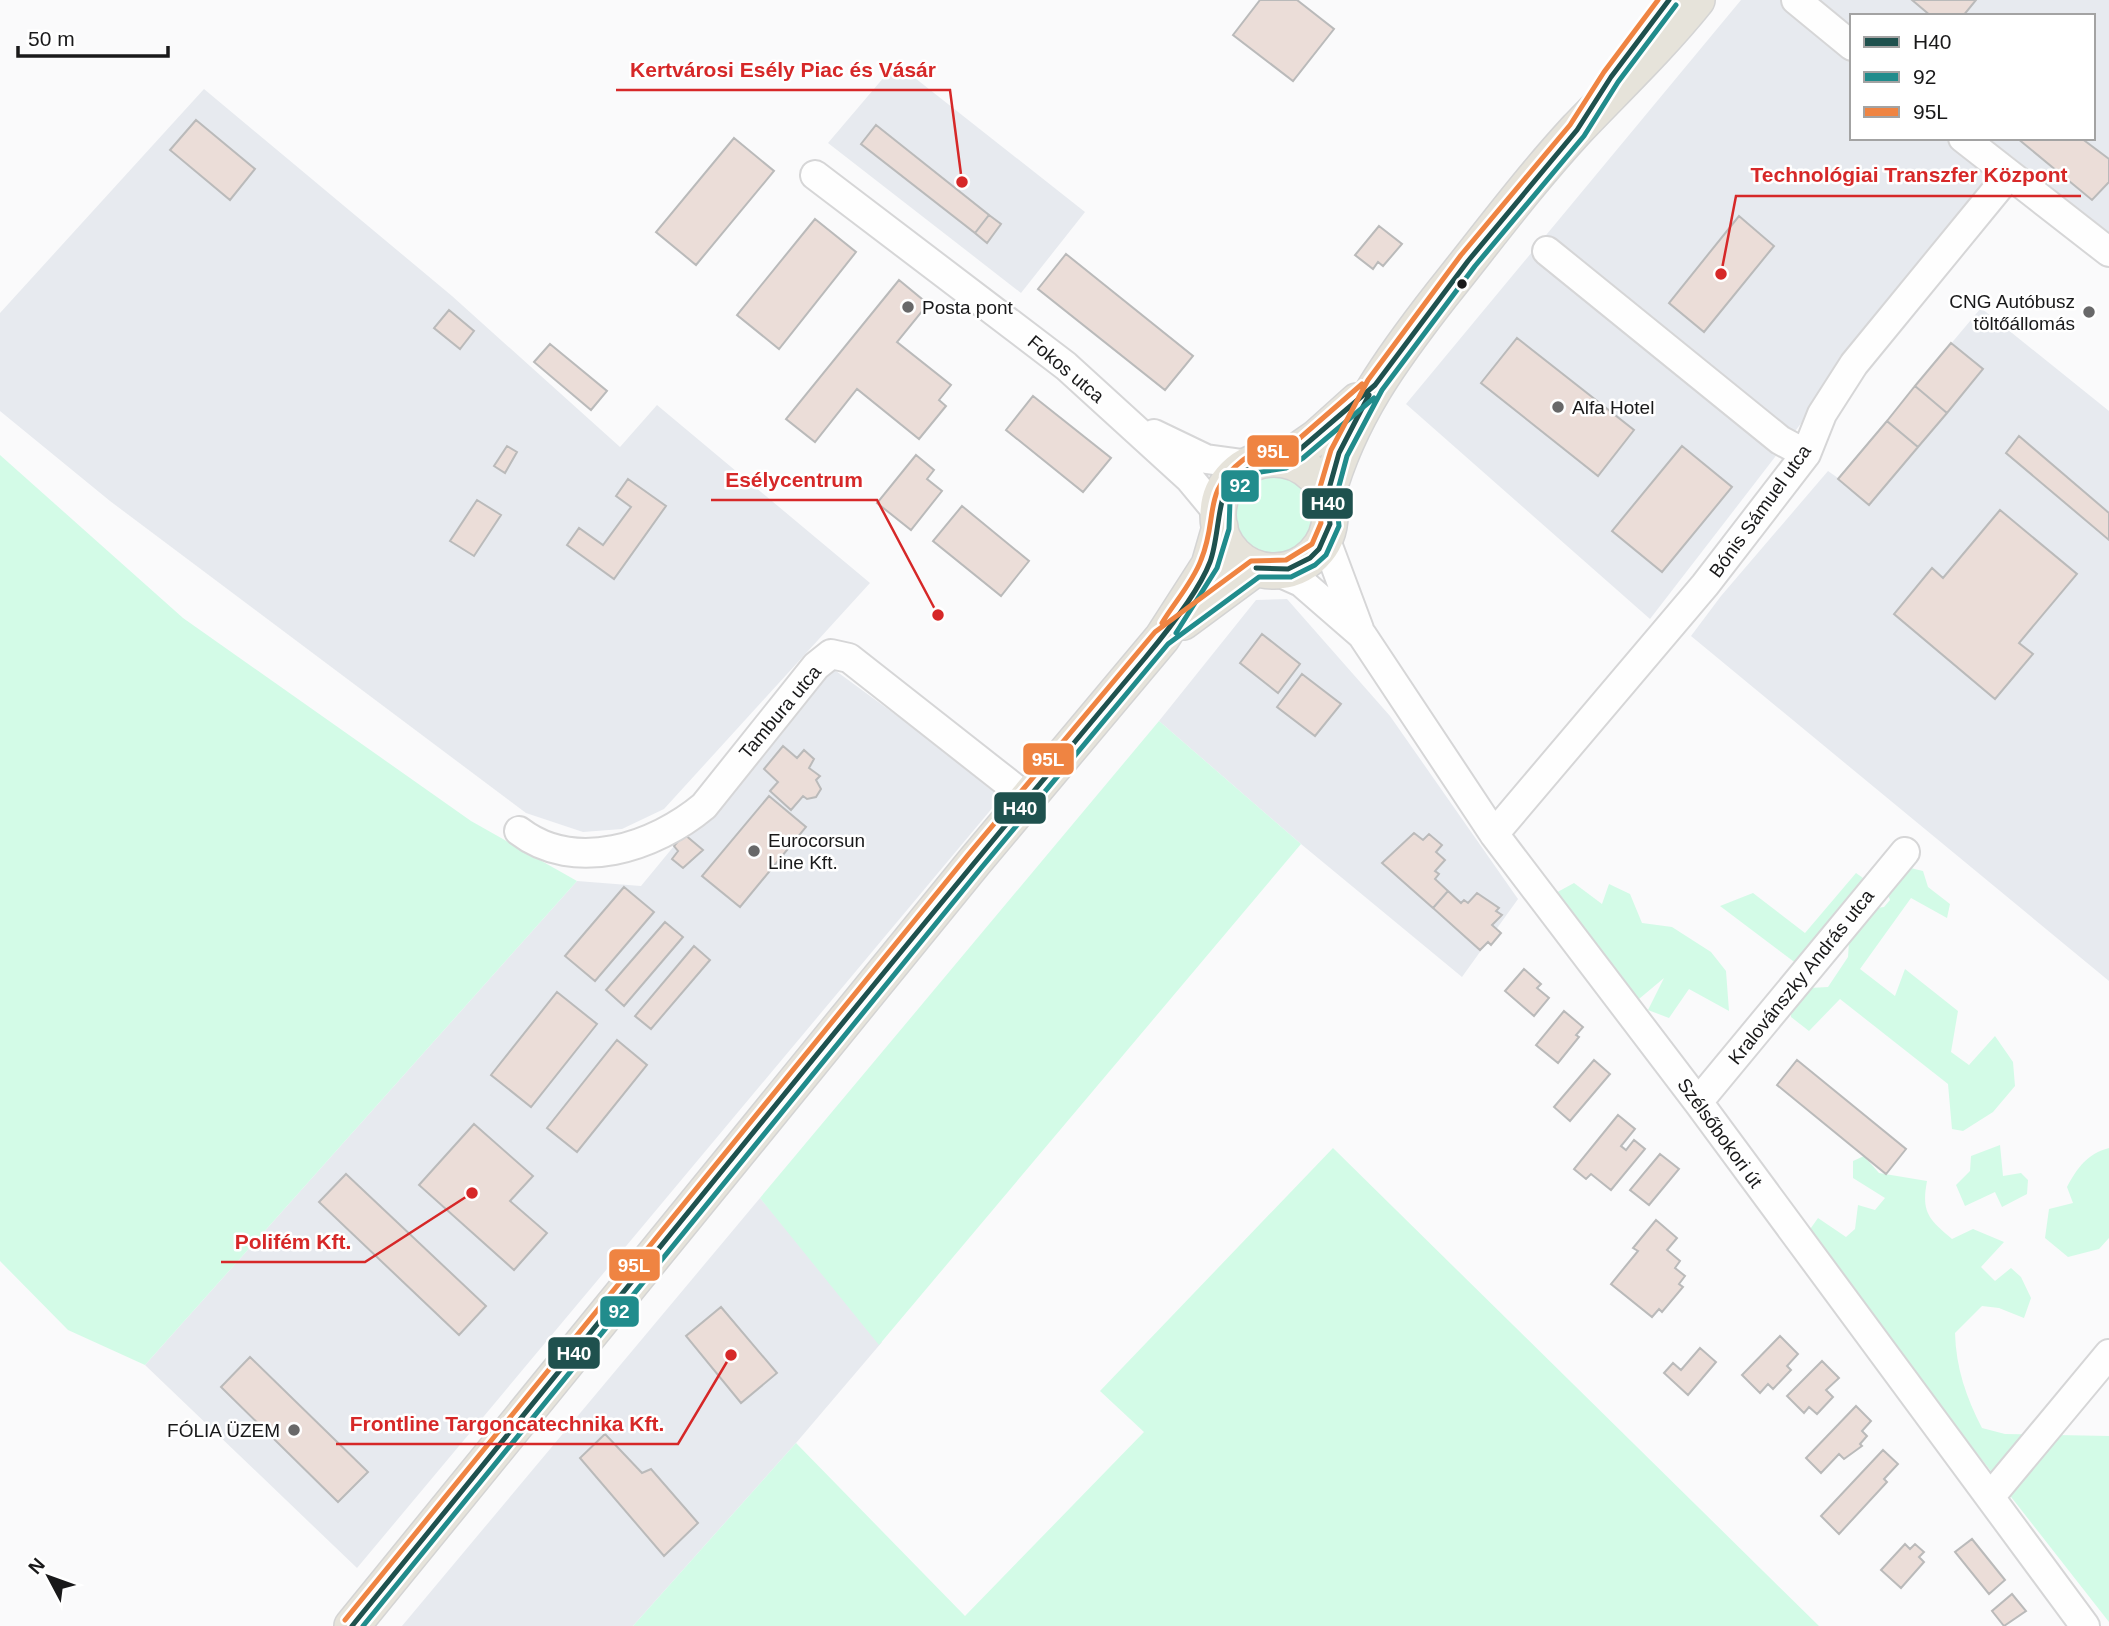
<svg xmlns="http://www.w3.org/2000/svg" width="2109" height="1626" font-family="Arial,sans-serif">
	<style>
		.built { fill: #e7eaef; fill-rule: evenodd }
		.green { fill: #d3fbe7 }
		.building { fill: #ebddd8; stroke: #bababa; stroke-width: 2 }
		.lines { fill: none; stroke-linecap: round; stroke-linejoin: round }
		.minor-casing { stroke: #d6d6d7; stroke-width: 32 }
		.major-casing { stroke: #d4d4d4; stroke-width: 38 }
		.minor { stroke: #fefefe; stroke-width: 28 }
		.major { stroke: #e6e3da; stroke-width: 35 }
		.bus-1-casing { stroke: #fff; stroke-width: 10 }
		.bus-2-casing { stroke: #fff; stroke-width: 10 }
		.bus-3-casing { stroke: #fff; stroke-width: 10 }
		.bus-1 { stroke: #1f514e; stroke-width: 5 }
		.bus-2 { stroke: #218c8c; stroke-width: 5 }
		.bus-3 { stroke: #ef8442; stroke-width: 5 }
		.bus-dot { fill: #19191a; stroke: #fff; stroke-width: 2.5 }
		.poi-dot { fill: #686869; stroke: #fff; stroke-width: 2.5 }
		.labels { text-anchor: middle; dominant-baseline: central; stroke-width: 5; stroke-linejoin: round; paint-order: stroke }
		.poi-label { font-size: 19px; fill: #19191a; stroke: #fff; text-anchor: start }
		.street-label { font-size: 19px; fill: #19191a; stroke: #fff }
		.leader { fill: none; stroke: #d62828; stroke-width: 2.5 }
		.callout-dot { fill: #d62828; stroke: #fff; stroke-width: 2.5 }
		.callout-label { font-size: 21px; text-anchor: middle; font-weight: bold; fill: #d62828; stroke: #fff; stroke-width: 5; stroke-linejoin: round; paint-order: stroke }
		.line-badge { stroke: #fff; stroke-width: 2.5 }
		.badge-label { font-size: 19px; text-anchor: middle; font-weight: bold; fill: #fff }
	</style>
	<rect width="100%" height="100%" fill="#fafafb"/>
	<!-- built -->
	<path class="built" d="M1741 0H2109V234L2009 154 1650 619 1406 404ZM1852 16H2093V138H1852Z
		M896 63 1085 212 1021 293 828 143Z
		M204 89 452 296 620 447 657 405 870 583 664 809 622 829 583 832 526 813 110 501 0 411V313Z
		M1981 308 2109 411V981L1691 636 1721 596 1828 471 1838 478Z
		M1287 599 1390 716 1518 899 1462 977 1301 844 1159 721 1256 600Z
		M825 663 1004 794 357 1568 145 1365 577 881 641 886Z
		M760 1198 882 1342 796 1443 633 1626H402Z"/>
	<!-- green -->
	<path class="green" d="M0 455 183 618 471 821 577 881 145 1365 68 1330 0 1261Z
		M1230 515a44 44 0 1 1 88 0a44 44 0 1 1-88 0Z
		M1159 721 1301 844 879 1345 760 1198Z
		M1894 864 1923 871 1928 887 1950 904 1947 918 1911 898 1860 969 1895 996 1905 969 1958 1011 1951 1052 1969 1065 1995 1036 2013 1062 2015 1086 1993 1112 1963 1131 1952 1129 1948 1084 1840 999 1809 1031 1791 1017V989L1828 987 1848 957 1850 927 1863 910 1884 907 1890 900 1882 879Z
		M1856 873 1870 883 1801 967 1720 906 1753 893 1805 933Z
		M1574 883 1602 904 1609 884 1630 894 1642 923 1672 927 1711 952 1726 971 1729 1011 1689 989 1669 1018 1648 1010 1664 978 1633 1004 1552 895Z
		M2000 1145 2003 1176 2021 1173 2028 1180 2027 1194 2002 1207 1995 1192 1965 1206 1956 1185 1970 1171 1971 1156Z
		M1333 1148 1819 1626H633L796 1443 965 1616 1144 1432 1100 1391Z
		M2109 1148V1238L2099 1249 2068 1257 2045 1238 2049 1209 2073 1203 2067 1187C2078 1167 2087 1154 2109 1148Z
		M1864 1156 1879 1173 1927 1181C1921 1213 1929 1219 1952 1239L1973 1229 2004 1242 1981 1267 1995 1281 2011 1268 2021 1277 2031 1298 2024 1318 1999 1308 1982 1306 1955 1333C1956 1368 1966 1397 1982 1428L2005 1434 2109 1436V1622L1806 1235 1818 1218 1846 1237 1855 1229 1858 1205 1875 1210 1885 1198 1853 1178V1161Z"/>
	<!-- building -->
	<path class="building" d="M1260 0H1297L1334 29 1293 81 1233 35Z
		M1912 0H1976L1963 16H1931Z
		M196 120 255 169 230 200 170 150Z
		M876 125 989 215 975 233 861 144Z
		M734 138 774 171 696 265 656 232Z
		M2017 138H2081L2109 159V182L2092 200Z
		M989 215 1001 224 987 243 975 233Z
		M1739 216 1774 246 1704 332 1669 303Z
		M815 219 856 252 779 349 737 315Z
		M1379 226 1402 244 1383 266 1378 262 1373 269 1355 255Z
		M1066 254 1193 356 1165 390 1038 289Z
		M899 280 928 304 897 342 951 385 939 400 946 406 919 439 857 389 815 442 786 419Z
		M449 310 474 331 460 349 434 328Z
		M1517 338 1634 430 1598 476 1481 383Z
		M1951 343 1983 369 1947 413 1915 386Z
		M550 344 607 391 591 410 534 362Z
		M1915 386 1947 413 1918 447 1887 421Z
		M1033 396 1111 458 1083 492 1006 430Z
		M1887 421 1918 447 1869 505 1838 479Z
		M2019 436 2109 513V540L2006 453Z
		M507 446 517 452 505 473 494 466Z
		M1682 446 1732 487 1662 572 1612 531Z
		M916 455 934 470 927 479 942 491 911 530 877 503Z
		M628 479 666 506 614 579 567 545 579 528 603 545 631 507 616 496Z
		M477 500 501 515 474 556 450 541Z
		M962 506 1029 561 1001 596 933 541Z
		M2000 510 2077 574 2019 643 2033 654 1995 699 1894 614 1932 568 1943 578Z
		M1262 634 1300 664 1278 693 1240 663Z
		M1302 674 1341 704 1315 736 1277 707Z
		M783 746 797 758 804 750 814 759 809 768 820 776 816 780 821 789 816 797 807 799 803 796 791 810 770 791 778 782 764 769Z
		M769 796 806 827 740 907 702 876Z
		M1414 833 1423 840 1429 834 1442 845 1436 852 1445 860 1435 871 1439 874 1435 879 1448 891 1433 908 1382 863Z
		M684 834 703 850 683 868 672 859 678 851 674 846Z
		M624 887 654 912 595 981 565 956Z
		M1448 891 1461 903 1464 900 1468 903 1477 893 1499 908 1496 911 1502 915 1492 925 1501 933 1491 945 1488 942 1480 950 1433 908Z
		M665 922 683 937 624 1006 606 990Z
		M694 946 710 960 651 1029 635 1016Z
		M1524 969 1541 984 1537 988 1549 998 1534 1016 1505 991Z
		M557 992 597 1024 531 1107 491 1075Z
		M1564 1011 1583 1027 1576 1035 1579 1037 1558 1063 1536 1045Z
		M617 1040 647 1065 577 1152 547 1128Z
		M1594 1060 1610 1074 1570 1121 1554 1107Z
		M1797 1060 1906 1149 1886 1174 1777 1085Z
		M1618 1115 1635 1129 1621 1146 1626 1150 1634 1140 1645 1149 1611 1190 1591 1174 1586 1179 1574 1169Z
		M474 1124 533 1176 510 1201 547 1233 514 1270 419 1185Z
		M1660 1154 1679 1169 1649 1205 1630 1190Z
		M346 1174 486 1306 459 1335 319 1202Z
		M1656 1220 1677 1238 1667 1250 1680 1261 1675 1268 1685 1276 1679 1284 1683 1287 1662 1312 1659 1309 1652 1317 1611 1284 1638 1251 1633 1248Z
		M721 1307 777 1373 741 1403 686 1336Z
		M1780 1336 1798 1354 1787 1366 1791 1370 1773 1389 1768 1384 1760 1393 1742 1375Z
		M1700 1348 1716 1362 1688 1395 1664 1373 1673 1363 1681 1370Z
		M250 1357 368 1472 338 1502 221 1387Z
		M1822 1361 1839 1378 1826 1390 1833 1397 1817 1414 1809 1407 1804 1413 1787 1396Z
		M1856 1406 1871 1421 1862 1431 1867 1436 1860 1444 1862 1446 1844 1459 1839 1454 1821 1473 1806 1458Z
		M605 1434 642 1473 651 1469 698 1523 664 1556 580 1458Z
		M1883 1450 1898 1464 1884 1479 1887 1482 1839 1534 1821 1516Z
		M1972 1539 2005 1580 1989 1594 1955 1552Z
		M1905 1544 1910 1549 1915 1544 1924 1552 1919 1557 1924 1562 1901 1588 1881 1570Z
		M2012 1594 2026 1611 2004 1626 1992 1611Z"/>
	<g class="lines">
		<!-- minor casing -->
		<g class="minor-casing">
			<path id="minor" d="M1796 0 1852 46
				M1963 138 2109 252
				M815 175 1066 366 1190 479 1219 514
				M1547 251 1780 440 1806 454
				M1154 434 1206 459 1250 465
				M1325 538 1359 629
				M1276 571 1301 582 1362 635 1494 834 1698 1102 2085 1626
				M519 831C575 874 655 847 704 806L816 666 831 654 849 658 1027 798
				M1494 834 1705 585 1806 454 1822 414 1854 364 2008 176
				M1698 1102 1905 852
				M1990 1497 2109 1354"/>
		</g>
		<!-- major casing -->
		<g class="major-casing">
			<path id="major" d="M1218 515a56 56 0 1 1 112 0a56 56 0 1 1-112 0Z
				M1284 460 1317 437 1357 401
				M1327 496C1349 417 1392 358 1442 294 1486 239 1529 181 1577 129 1618 86 1660 46 1697 0
				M1183 622 1256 568
				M352 1626 975 861 1162 638 1209 565 1220 527"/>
		</g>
		<!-- minor -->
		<use href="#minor" class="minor"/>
		<!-- major -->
		<use href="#major" class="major"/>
		<!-- bus-1 casing -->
		<g class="bus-1-casing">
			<path id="bus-1" d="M1256 568 1288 569 1310 558 1319 549 1330 524 1327 496 1339 453 1369 395
				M352 1626C616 1302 877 977 1145 658 1165 634 1199 591 1210 562 1219 539 1217 497 1231 482 1253 459 1273 467 1298 451L1375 385 1468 261 1577 130 1611 77 1669 0"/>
		</g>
		<!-- bus-2 casing -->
		<g class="bus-2-casing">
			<path id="bus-2" d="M1176 633 1217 568 1229 529 1230 501 1235 490 1254 473 1286 468 1303 458 1374 398
				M363 1626 982 867 1168 644 1259 577H1291L1315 565 1326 555 1339 526 1336 497 1347 456 1382 390 1475 266 1584 136 1618 82 1676 5"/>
		</g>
		<!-- bus-3 casing -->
		<g class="bus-3-casing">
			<path id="bus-3" d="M1162 623C1174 603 1193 582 1201 560 1219 516 1201 493 1243 460 1255 450 1277 454 1293 444L1362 384
				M345 1620 968 855 1155 632 1251 561 1286 560 1312 544 1321 523 1318 494 1331 450 1368 380 1461 255 1570 125 1604 72 1658 0"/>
		</g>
		<!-- bus-1 -->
		<use href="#bus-1" class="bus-1"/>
		<!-- bus-2 -->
		<use href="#bus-2" class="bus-2"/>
		<!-- bus-3 -->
		<use href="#bus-3" class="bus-3"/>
	</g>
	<!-- markers -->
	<circle class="bus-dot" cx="1462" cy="284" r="6"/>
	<g class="poi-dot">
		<circle cx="908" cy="307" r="7"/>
		<circle cx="2089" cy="312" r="7"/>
		<circle cx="1558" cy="407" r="7"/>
		<circle cx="754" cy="851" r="7"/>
		<circle cx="294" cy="1430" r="7"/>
	</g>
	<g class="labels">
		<!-- poi labels -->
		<g class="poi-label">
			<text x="2075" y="301" text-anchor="end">CNG Autóbusz<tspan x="2075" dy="22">töltőállomás</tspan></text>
			<text x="922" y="307">Posta pont</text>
			<text x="1572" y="407">Alfa Hotel</text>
			<text x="768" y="840">Eurocorsun<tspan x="768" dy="22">Line Kft.</tspan></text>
			<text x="280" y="1430" text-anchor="end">FÓLIA ÜZEM</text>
		</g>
		<!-- street labels -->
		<g class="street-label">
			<text transform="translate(1066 369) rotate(40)">Fokos utca</text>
			<text transform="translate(1760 511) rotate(-54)">Bónis Sámuel utca</text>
			<text transform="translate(780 712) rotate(-50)">Tambura utca</text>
			<text transform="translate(1801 977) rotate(-51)">Kralovánszky András utca</text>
			<text transform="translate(1720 1133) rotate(54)">Szélsőbokori út</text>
		</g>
	</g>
	<!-- callouts -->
	<path class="leader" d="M962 182L950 90H616M1721 274L1736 196H2081M938 615L877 500H711M472 1193L365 1262H221M731 1355L678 1444H336"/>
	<g class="callout-dot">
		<circle cx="962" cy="182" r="7"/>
		<circle cx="1721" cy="274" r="7"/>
		<circle cx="938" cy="615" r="7"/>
		<circle cx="472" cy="1193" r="7"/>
		<circle cx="731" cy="1355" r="7"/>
	</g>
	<g class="callout-label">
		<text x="783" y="77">Kertvárosi Esély Piac és Vásár</text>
		<text x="1909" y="182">Technológiai Transzfer Központ</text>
		<text x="794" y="487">Esélycentrum</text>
		<text x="293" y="1249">Polifém Kft.</text>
		<text x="507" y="1431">Frontline Targoncatechnika Kft.</text>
	</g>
	<g class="line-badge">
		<rect x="1246" y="434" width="54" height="34" rx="7" fill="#ef8442"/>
		<rect x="1220" y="469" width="40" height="34" rx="7" fill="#218c8c"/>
		<rect x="1301" y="487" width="53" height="33" rx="7" fill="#1f514e"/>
		<rect x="1022" y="742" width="53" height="34" rx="7" fill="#ef8442"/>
		<rect x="993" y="791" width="54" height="34" rx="7" fill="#1f514e"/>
		<rect x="608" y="1248" width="53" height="34" rx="7" fill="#ef8442"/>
		<rect x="599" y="1295" width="41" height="33" rx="7" fill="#218c8c"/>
		<rect x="547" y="1336" width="54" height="34" rx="7" fill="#1f514e"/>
	</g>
	<g class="badge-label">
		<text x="1273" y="458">95L</text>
		<text x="1240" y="492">92</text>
		<text x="1328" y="510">H40</text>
		<text x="1048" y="766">95L</text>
		<text x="1020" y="815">H40</text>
		<text x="634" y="1272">95L</text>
		<text x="619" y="1318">92</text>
		<text x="574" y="1360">H40</text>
	</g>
	<!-- legend -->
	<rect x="1850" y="14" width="245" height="126" fill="#ffffff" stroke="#a3a3a3" stroke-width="2"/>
	<rect x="1864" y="37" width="35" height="10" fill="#1f514e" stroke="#a3a3a3" stroke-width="2"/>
	<text x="1913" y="49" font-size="21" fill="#19191a">H40</text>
	<rect x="1864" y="72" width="35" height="10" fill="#218c8c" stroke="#a3a3a3" stroke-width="2"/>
	<text x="1913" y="84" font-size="21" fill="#19191a">92</text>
	<rect x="1864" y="107" width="35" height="10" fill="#ef8442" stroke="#a3a3a3" stroke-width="2"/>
	<text x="1913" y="119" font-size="21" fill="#19191a">95L</text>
	<!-- north arrow -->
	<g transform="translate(49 1577) rotate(311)" stroke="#ffffff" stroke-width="5" paint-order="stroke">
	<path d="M0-5L12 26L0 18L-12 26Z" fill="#19191a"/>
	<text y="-10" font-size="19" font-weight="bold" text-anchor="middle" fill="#19191a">N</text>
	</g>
	<!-- scale -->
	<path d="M18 46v10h150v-10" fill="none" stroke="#19191a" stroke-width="3.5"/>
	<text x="28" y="46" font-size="21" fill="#19191a" stroke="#ffffff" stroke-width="5" paint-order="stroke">50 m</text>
</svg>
